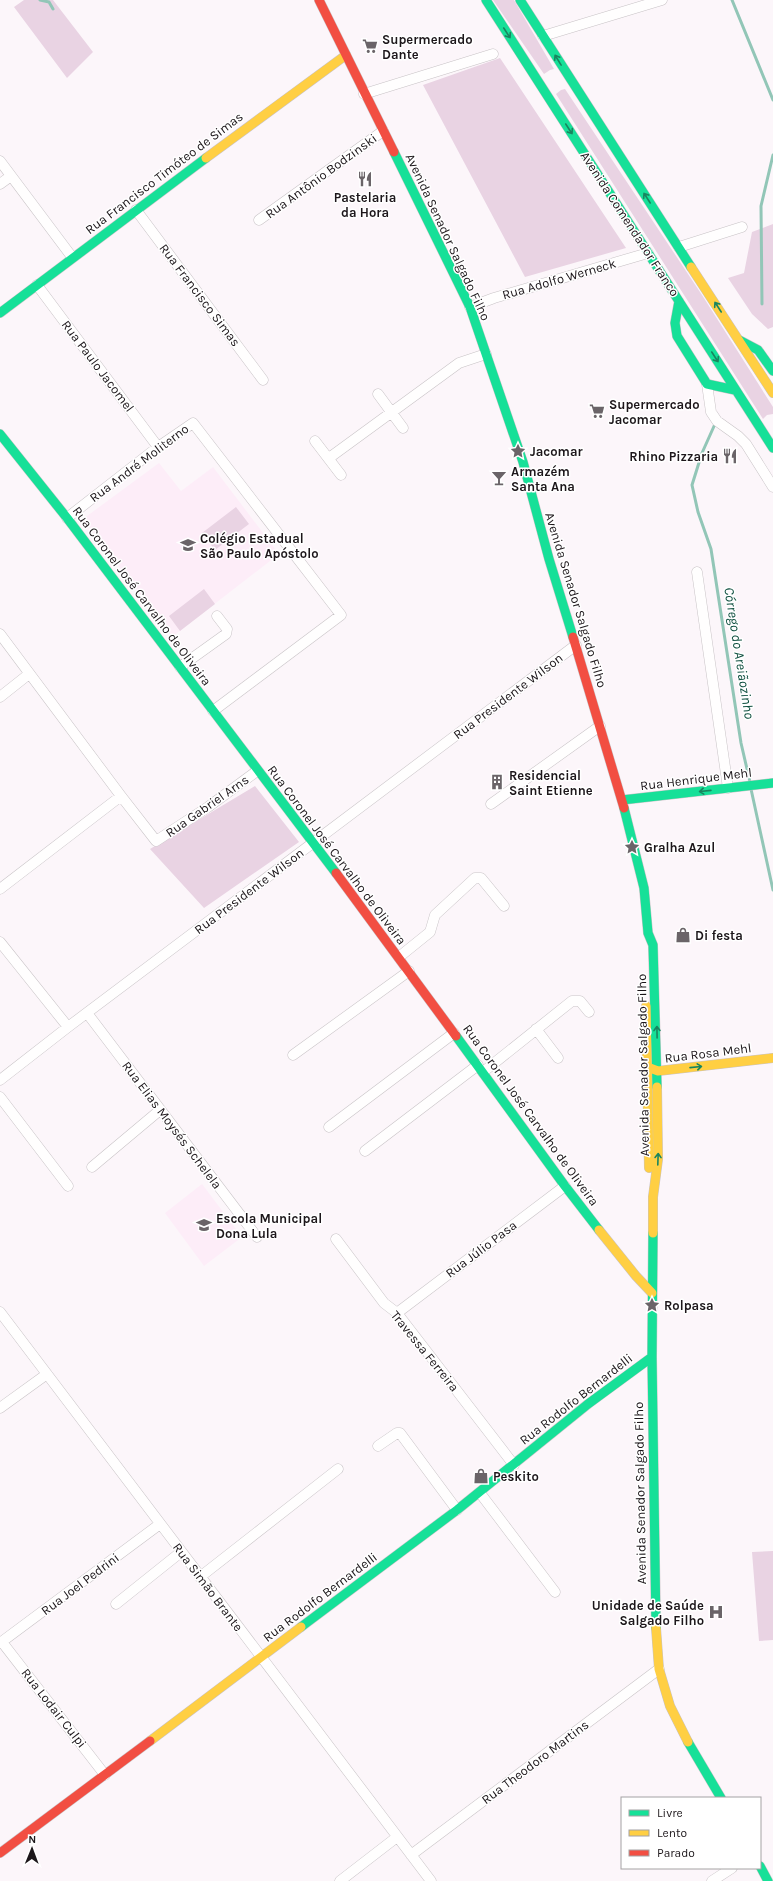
<svg xmlns="http://www.w3.org/2000/svg" width="773" height="1881" font-family="Karla,sans-serif">
	<style>
		.built { fill: #fdedf8 }
		.green { fill: #e9d3e3 }
		.lines { fill: none; stroke-linecap: round; stroke-linejoin: round }
		.stream { stroke: #92c6b7; stroke-width: 3 }
		.street-casing { stroke: #c8c3c6; stroke-width: 11 }
		.fast-casing { stroke: #c8c3c6; stroke-width: 10 }
		.slow-casing { stroke: #c8c3c6; stroke-width: 10 }
		.jam-casing { stroke: #c8c3c6; stroke-width: 10 }
		.street { stroke: #fffefe; stroke-width: 10 }
		.fast { stroke: #16e098; stroke-width: 9 }
		.slow { stroke: #ffcf43; stroke-width: 9 }
		.jam { stroke: #f24e42; stroke-width: 9 }
		.oneway { stroke: #19855f }
		.labels { text-anchor: middle; dominant-baseline: central; stroke-width: 3; stroke-linejoin: round; paint-order: stroke }
		.poi-label { font-size: 13px; font-weight: bold; fill: #1c161a; stroke: #fff; text-anchor: start }
		.street-label { font-size: 13px; fill: #1c161a; stroke: #fff }
		.water-label { font-size: 14px; font-style: italic; fill: #0e4f3f; stroke: #fff }
	</style>
	<rect width="100%" height="100%" fill="#fcf6fa"/>
	<!-- built -->
	<path class="built" d="M159 463 181 491 213 467 279 554 172 637 83 519Z
		M202 1184 242 1237 204 1266 165 1213Z"/>
	<!-- green -->
	<path class="green" d="M24 0H53L93 52 67 78 14 7Z
		M493 0H514L554 69 550 70 544 74Z
		M500 58 626 248 525 277 423 85Z
		M565 89 702 295 773 407V414L767 415 763 419 556 94 561 90Z
		M773 224V327L768 329 752 314 728 278 744 273 752 232Z
		M236 507 249 524 215 550 202 533Z
		M204 589 215 604 180 631 169 616Z
		M255 786 299 842 204 908 150 849Z
		M773 1551V1640L759 1641 752 1552Z"/>
	<g class="lines">
		<!-- stream -->
		<path class="stream" d="M40 0 49 2 53 9
			M732 0 773 100
			M762 304 761 206 773 155
			M715 424 702 453 692 485 698 512 711 549 741 743 750 782
			M751 789 773 890"/>
		<!-- street casing -->
		<g class="street-casing">
			<path id="street" d="M543 36 662 0
				M364 94 493 54
				M0 161 72 257
				M0 184 11 176
				M136 210 263 380
				M259 220 383 131
				M679 247 742 227
				M37 285 158 447
				M470 307 494 298 648 253
				M707 384 711 412 717 421 738 436 746 444 773 487
				M378 394 403 428
				M315 441 341 475
				M329 458 459 363 486 354
				M67 518 158 447 193 423 341 615 213 711
				M697 572 728 788
				M0 634 121 796 156 841 208 807 257 771
				M180 667 226 634 227 629 217 616
				M0 697 29 674
				M491 804 600 726
				M0 889 121 796
				M0 942 68 1027
				M399 957 430 932 435 915 475 878H481L504 906
				M87 1013 257 1237
				M536 1029 558 1058
				M293 1055 409 971
				M483 1072 572 1001H580L589 1012
				M0 1080 68 1027 576 645
				M0 1097 68 1186
				M329 1127 454 1033
				M365 1151 478 1065
				M92 1167 160 1110
				M336 1239 384 1303 397 1313 514 1465
				M0 1312 431 1881
				M397 1313 565 1186
				M0 1408 47 1374
				M378 1446 397 1433H400L457 1510
				M480 1493 555 1592
				M200 1577 338 1469
				M116 1604 181 1552
				M2 1642 105 1775
				M0 1643 160 1524
				M411 1855 659 1669
				M340 1881 397 1837
				M712 1881 732 1868"/>
		</g>
		<!-- fast casing -->
		<g class="fast-casing">
			<path id="fast" d="M486 0 773 448
				M520 0 691 267
				M394 152 470 307 523 462 549 559 573 637
				M679 301 675 323 677 336 707 384 735 390
				M0 313 206 158
				M739 340 758 350 773 371
				M0 434 67 518 336 873
				M622 800 773 783
				M624 808 644 888 648 933 653 945 657 1087
				M456 1036 565 1186 599 1230
				M653 1233 652 1357 656 1628
				M301 1627 457 1510 588 1404 652 1357
				M688 1742 721 1798
				M760 1866 768 1881"/>
		</g>
		<!-- slow casing -->
		<g class="slow-casing">
			<path id="slow" d="M206 158 346 55
				M691 267 773 393
				M646 1006 649 1168
				M650 1068 658 1071 773 1058
				M599 1230 636 1276 652 1293
				M653 1233V1197L658 1159 657 1087
				M656 1628 659 1669 670 1706 688 1742
				M150 1741 301 1627"/>
		</g>
		<!-- jam casing -->
		<g class="jam-casing">
			<path id="jam" d="M319 0 394 152
				M573 637 624 808
				M336 873 456 1036
				M0 1853 150 1741"/>
		</g>
		<!-- street -->
		<use href="#street" class="street"/>
		<!-- fast -->
		<use href="#fast" class="fast"/>
		<!-- slow -->
		<use href="#slow" class="slow"/>
		<!-- jam -->
		<use href="#jam" class="jam"/>
	</g>
	<!-- one-way arrows -->
	<defs><path id="oneway-shaft" d="M-6 0H5M1.5-3L5.5 0L1.5 3" fill="none" stroke-width="1.6" stroke-linecap="round" stroke-linejoin="round"/></defs>
	<g class="oneway">
		<use href="#oneway-shaft" transform="translate(507 33) rotate(57)"/>
		<use href="#oneway-shaft" transform="translate(558 60) rotate(-122)"/>
		<use href="#oneway-shaft" transform="translate(569 129) rotate(57)"/>
		<use href="#oneway-shaft" transform="translate(647 198) rotate(-123)"/>
		<use href="#oneway-shaft" transform="translate(718 307) rotate(-123)"/>
		<use href="#oneway-shaft" transform="translate(715 357) rotate(57)"/>
		<use href="#oneway-shaft" transform="translate(705 791) rotate(174)"/>
		<use href="#oneway-shaft" transform="translate(657 1032) rotate(-91)"/>
		<use href="#oneway-shaft" transform="translate(696 1067) rotate(-6)"/>
		<use href="#oneway-shaft" transform="translate(658 1159) rotate(-88)"/>
	</g>
	<!-- icons -->
	<defs>
		<g id="supermarket-bare" transform="scale(1.2)"><path d="M-6-5.5h2.5l.6 2H6L4.5 2H-2.5L-4.4-4H-6ZM-1.5 3.2a1.3 1.3 0 1 0 .1 0ZM3 3.2a1.3 1.3 0 1 0 .1 0Z" fill="#6a6468" stroke="#fff" stroke-width="2.5" paint-order="stroke"/></g>
		<g id="restaurant-bare" transform="scale(1.2)"><path d="M-5-6h1v4h1v-4h1v4h1v-4h1v5L-1.5 .5V6h-2V.5L-5-1ZM5-6V6H3V1.5H1.5Q1.5-4 5-6Z" fill="#6a6468" stroke="#fff" stroke-width="2.5" paint-order="stroke"/></g>
		<g id="sight-bare" transform="scale(1.2)"><path d="M0-6L1.8-2.2L6-1.7L2.9 1.2L3.7 5.4L0 3.3L-3.7 5.4L-2.9 1.2L-6-1.7L-1.8-2.2Z" fill="#6a6468" stroke="#fff" stroke-width="2.5" paint-order="stroke"/></g>
		<g id="bar-bare" transform="scale(1.2)"><path d="M-6-5H6L.8 .8V4.5H3.5V6h-7V4.5H-.8V.8Z" fill="#6a6468" stroke="#fff" stroke-width="2.5" paint-order="stroke"/></g>
		<g id="school-bare" transform="scale(1.2)"><path d="M0-5L7-2L0 1L-7-2ZM-4 1L0 2.5L4 1V4Q0 6-4 4Z" fill="#6a6468" stroke="#fff" stroke-width="2.5" paint-order="stroke"/></g>
		<g id="building-bare" transform="scale(1.2)"><path d="M-4-6H4V6H1V3H-1V6H-4ZM-2.5-4.3h1.7v1.8h-1.7ZM.8-4.3h1.7v1.8H.8ZM-2.5-1h1.7V.8h-1.7ZM.8-1h1.7V.8H.8Z" fill="#6a6468" stroke="#fff" stroke-width="2.5" paint-order="stroke"/></g>
		<g id="shop-bare" transform="scale(1.2)"><path d="M-5-2.5h2.3a2.7 3.5 0 0 1 5.4 0H5L5.5 6h-11ZM-1.5-2.5h3a1.5 2.3 0 0 0-3 0Z" fill="#6a6468" stroke="#fff" stroke-width="2.5" paint-order="stroke"/></g>
		<g id="hospital-bare" transform="scale(1.2)"><path d="M-5-5h3v3.5h4V-5h3V5h-3V1.5h-4V5h-3Z" fill="#6a6468" stroke="#fff" stroke-width="2.5" paint-order="stroke"/></g>
	</defs>
	<g fill-rule="evenodd">
		<use href="#supermarket-bare" x="370" y="46"/>
		<use href="#restaurant-bare" x="365" y="179"/>
		<use href="#supermarket-bare" x="597" y="411"/>
		<use href="#sight-bare" x="518" y="451"/>
		<use href="#restaurant-bare" x="730" y="456"/>
		<use href="#bar-bare" x="499" y="478"/>
		<use href="#school-bare" x="188" y="545"/>
		<use href="#building-bare" x="497" y="782"/>
		<use href="#sight-bare" x="632" y="847"/>
		<use href="#shop-bare" x="683" y="935"/>
		<use href="#school-bare" x="204" y="1225"/>
		<use href="#sight-bare" x="652" y="1305"/>
		<use href="#shop-bare" x="481" y="1476"/>
		<use href="#hospital-bare" x="716" y="1612"/>
	</g>
	<g class="labels">
		<!-- poi labels -->
		<g class="poi-label">
			<text x="382" y="39">Supermercado<tspan x="382" dy="15">Dante</tspan></text>
			<text x="365" y="197" text-anchor="middle">Pastelaria<tspan x="365" dy="15">da Hora</tspan></text>
			<text x="609" y="404">Supermercado<tspan x="609" dy="15">Jacomar</tspan></text>
			<text x="530" y="451">Jacomar</text>
			<text x="718" y="456" text-anchor="end">Rhino Pizzaria</text>
			<text x="511" y="471">Armazém<tspan x="511" dy="15">Santa Ana</tspan></text>
			<text x="200" y="538">Colégio Estadual<tspan x="200" dy="15">São Paulo Apóstolo</tspan></text>
			<text x="509" y="775">Residencial<tspan x="509" dy="15">Saint Etienne</tspan></text>
			<text x="644" y="847">Gralha Azul</text>
			<text x="695" y="935">Di festa</text>
			<text x="216" y="1218">Escola Municipal<tspan x="216" dy="15">Dona Lula</tspan></text>
			<text x="664" y="1305">Rolpasa</text>
			<text x="493" y="1476">Peskito</text>
			<text x="704" y="1605" text-anchor="end">Unidade de Saúde<tspan x="704" dy="15">Salgado Filho</tspan></text>
		</g>
		<!-- street labels -->
		<g class="street-label">
			<text transform="translate(164 173) rotate(-37)">Rua Francisco Timóteo de Simas</text>
			<text transform="translate(321 176) rotate(-36)">Rua Antônio Bodzinski</text>
			<text transform="translate(630 224) rotate(57)">Avenida Comendador Franco</text>
			<text transform="translate(448 237) rotate(65)">Avenida Senador Salgado Filho</text>
			<text transform="translate(559 279) rotate(-16)">Rua Adolfo Werneck</text>
			<text transform="translate(200 295) rotate(53)">Rua Francisco Simas</text>
			<text transform="translate(98 366) rotate(53)">Rua Paulo Jacomel</text>
			<text transform="translate(139 463) rotate(-37)">Rua André Moliterno</text>
			<text transform="translate(142 596) rotate(53)">Rua Coronel José Carvalho de Oliveira</text>
			<text transform="translate(576 600) rotate(73)">Avenida Senador Salgado Filho</text>
			<text transform="translate(508 696) rotate(-37)">Rua Presidente Wilson</text>
			<text transform="translate(696 779) rotate(-7)">Rua Henrique Mehl</text>
			<text transform="translate(207 806) rotate(-35)">Rua Gabriel Arns</text>
			<text transform="translate(337 855) rotate(53)">Rua Coronel José Carvalho de Oliveira</text>
			<text transform="translate(249 891) rotate(-37)">Rua Presidente Wilson</text>
			<text transform="translate(708 1053) rotate(-7)">Rua Rosa Mehl</text>
			<text transform="translate(643 1065) rotate(-91)">Avenida Senador Salgado Filho</text>
			<text transform="translate(531 1115) rotate(54)">Rua Coronel José Carvalho de Oliveira</text>
			<text transform="translate(172 1125) rotate(53)">Rua Elias Moysés Schelela</text>
			<text transform="translate(481 1249) rotate(-37)">Rua Júlio Pasa</text>
			<text transform="translate(425 1351) rotate(51)">Travessa Ferreira</text>
			<text transform="translate(576 1399) rotate(-38)">Rua Rodolfo Bernardelli</text>
			<text transform="translate(640 1493) rotate(-91)">Avenida Senador Salgado Filho</text>
			<text transform="translate(80 1584) rotate(-37)">Rua Joel Pedrini</text>
			<text transform="translate(208 1587) rotate(53)">Rua Simão Brante</text>
			<text transform="translate(320 1597) rotate(-37)">Rua Rodolfo Bernardelli</text>
			<text transform="translate(54 1708) rotate(52)">Rua Lodair Culpi</text>
			<text transform="translate(535 1762) rotate(-37)">Rua Theodoro Martins</text>
		</g>
		<!-- water labels -->
		<g class="water-label">
			<text transform="translate(739 653) rotate(81)">Córrego do Areiãozinho</text>
		</g>
	</g>
	<!-- legend -->
	<rect x="621" y="1797" width="140" height="72" fill="#ffffff" stroke="#a4a2a3"/>
	<rect x="629" y="1810" width="20" height="6" fill="#16e098" stroke="#a4a2a3"/>
	<text x="657" y="1817" font-size="12" fill="#1c161a">Livre</text>
	<rect x="629" y="1830" width="20" height="6" fill="#ffcf43" stroke="#a4a2a3"/>
	<text x="657" y="1837" font-size="12" fill="#1c161a">Lento</text>
	<rect x="629" y="1850" width="20" height="6" fill="#f24e42" stroke="#a4a2a3"/>
	<text x="657" y="1857" font-size="12" fill="#1c161a">Parado</text>
	<!-- north arrow -->
	<g transform="translate(32 1849) rotate(1)" stroke="#ffffff" stroke-width="3" paint-order="stroke">
	<path d="M0-3L7 15L0 10L-7 15Z" fill="#1c161a"/>
	<text y="-6" font-size="11" font-weight="bold" text-anchor="middle" fill="#1c161a">N</text>
	</g>
</svg>
